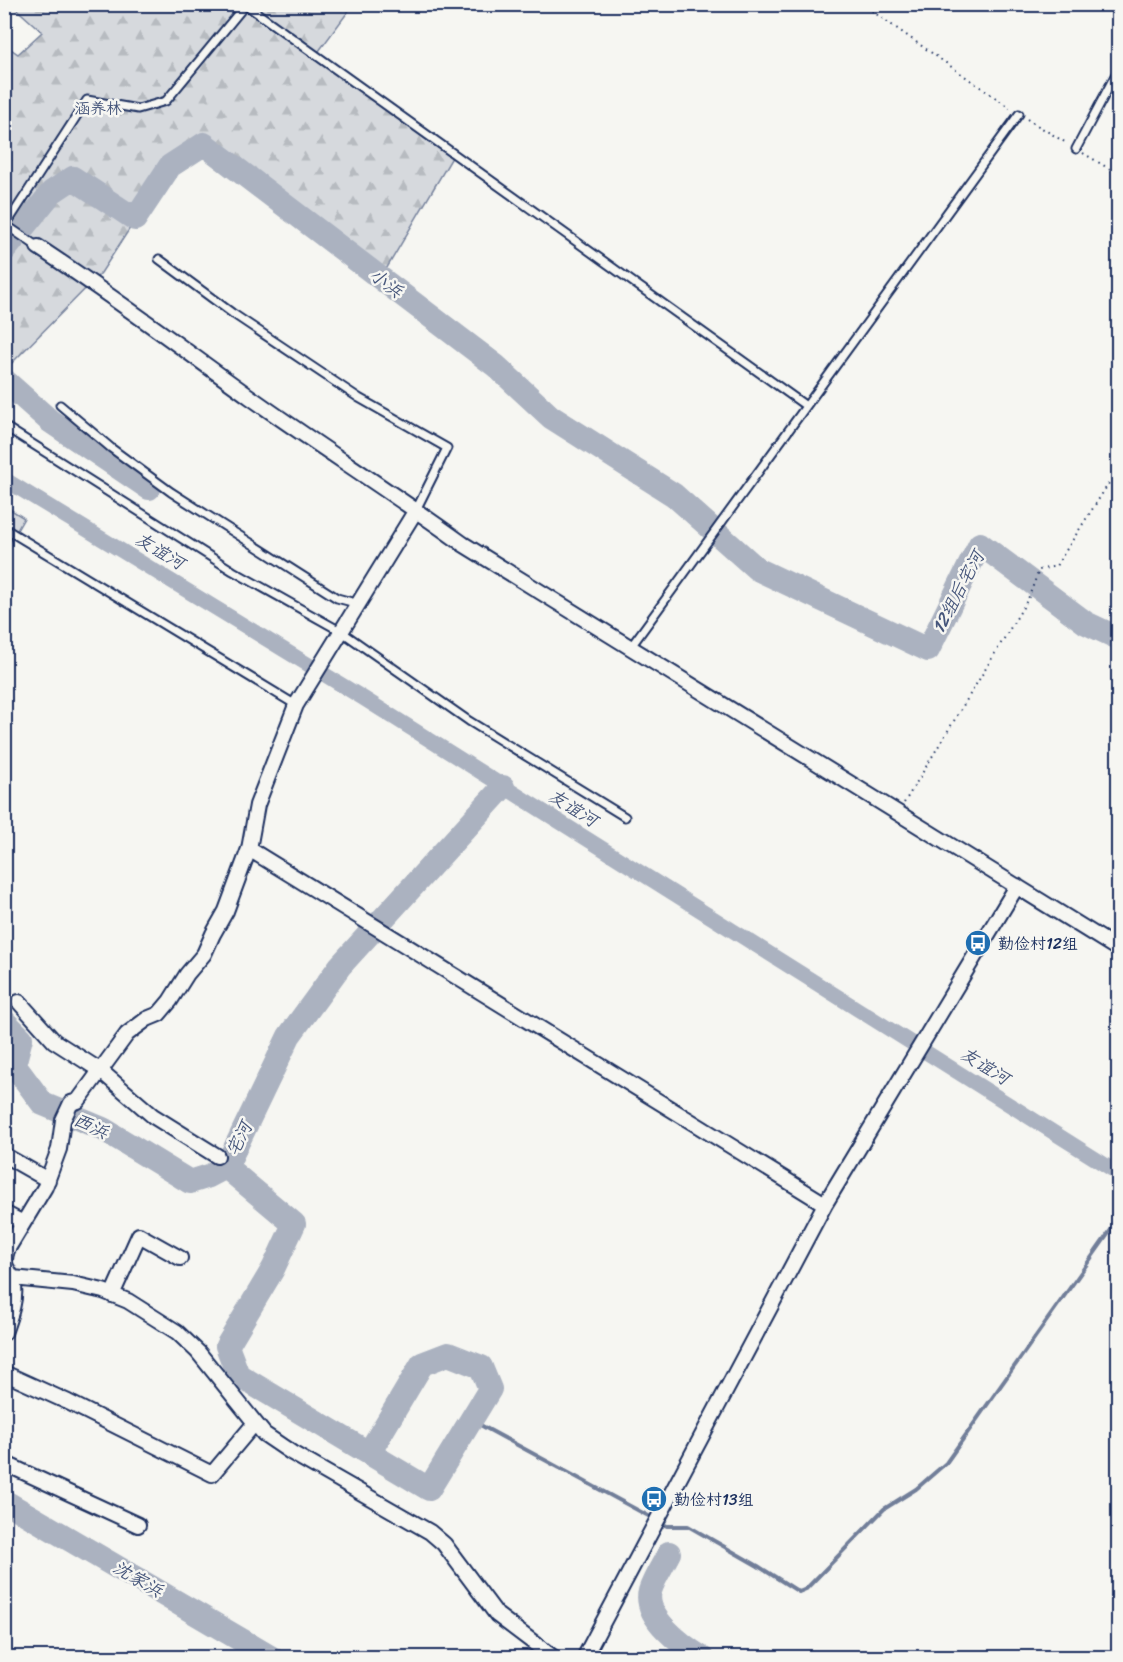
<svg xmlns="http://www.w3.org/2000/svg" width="1123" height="1662" font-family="Sriracha,'LXGW WenKai TC',sans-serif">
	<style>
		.forest { fill: url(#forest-firs); stroke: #78849e; stroke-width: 1.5 }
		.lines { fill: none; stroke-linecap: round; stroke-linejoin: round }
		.stream { stroke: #717e99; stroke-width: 4 }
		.canal { stroke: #abb2c0; stroke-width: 15 }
		.river { stroke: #abb2c0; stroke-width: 24 }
		.lane-casing { stroke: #1b2f5e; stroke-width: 11 }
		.street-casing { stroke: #1b2f5e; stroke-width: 18 }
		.path { stroke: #1b2f5e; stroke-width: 2; stroke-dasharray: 1.5 4.5; stroke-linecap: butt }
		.lane { stroke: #f6f6f2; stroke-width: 7 }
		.street { stroke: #f6f6f2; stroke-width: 14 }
		.labels { text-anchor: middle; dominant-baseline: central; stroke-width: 5; stroke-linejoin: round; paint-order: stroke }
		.park-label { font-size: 16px; fill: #405177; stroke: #f6f6f2 }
		.poi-label { font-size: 16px; fill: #1b2f5e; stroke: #f6f6f2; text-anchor: start }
		.water-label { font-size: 18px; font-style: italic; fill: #46567b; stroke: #f6f6f2 }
	</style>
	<defs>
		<pattern id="forest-firs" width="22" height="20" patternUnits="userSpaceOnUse" patternTransform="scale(1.5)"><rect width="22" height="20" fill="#d6d9dd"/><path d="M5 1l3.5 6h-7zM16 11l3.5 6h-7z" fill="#b7bbc0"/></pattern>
	</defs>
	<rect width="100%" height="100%" fill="#f6f6f2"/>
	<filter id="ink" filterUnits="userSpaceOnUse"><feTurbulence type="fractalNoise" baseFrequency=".0167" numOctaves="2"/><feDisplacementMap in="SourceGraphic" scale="12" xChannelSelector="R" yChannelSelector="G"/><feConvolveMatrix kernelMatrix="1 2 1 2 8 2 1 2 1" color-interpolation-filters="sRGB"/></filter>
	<g filter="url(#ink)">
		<!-- forest -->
		<path class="forest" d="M12 5H353L316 55 454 154 381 278 204 144 170 166 101 273 5 370V45L18 54 42 32Z
			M5 506 24 518 5 551Z"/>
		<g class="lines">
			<!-- stream -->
			<path class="stream" d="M471 1420 667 1526H688L758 1566 799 1592 806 1589 884 1509 916 1489 946 1463 1118 1220"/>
			<!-- canal -->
			<path class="canal" d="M4 479 363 698 1118 1173"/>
			<!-- river -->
			<path class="river" d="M4 251 52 192 73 178 135 219 170 166 204 144 496 366 551 417 674 495 757 569 928 650 980 544 1086 623 1118 638
				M4 380 50 421 149 488
				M4 1021 21 1038 14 1065 43 1104 103 1129 190 1182 209 1176 226 1167
				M369 1453 422 1364 448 1354 481 1367 490 1389 429 1489 238 1375 227 1346 273 1269 294 1224 226 1167 289 1036 340 966 503 787
				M4 1501 272 1658
				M669 1553C663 1565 654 1578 650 1591 643 1617 683 1646 702 1658"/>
			<!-- lane casing -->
			<g class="lane-casing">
				<path id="lane" d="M246 5 806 406
					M1076 149 1118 70
					M38 247 6 225 87 100 138 109 166 101 246 4
					M159 259 232 313 359 398 447 448 416 510
					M60 405 111 448 171 492 337 598 359 604
					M4 426 233 571 342 632 469 721 625 817
					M4 528 296 705
					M630 648 1019 114"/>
			</g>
			<!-- street casing -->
			<g class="street-casing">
				<path id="street" d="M38 247C110 294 179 346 250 397 320 447 393 493 463 544L1118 949
					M249 849 825 1204
					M19 1002 54 1041 101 1071 153 1116 217 1156
					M4 1155 48 1180
					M4 1213 23 1223
					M13 1278 73 1284 103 1291 128 1301 177 1332 198 1352 264 1434 292 1453 430 1532 444 1544 497 1615 554 1658
					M112 1295 139 1235 180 1258
					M4 1333C9 1318 16 1302 14 1286 13 1268 0 1272 7 1250L45 1187 59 1149 63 1120 71 1103 78 1101 127 1034 147 1019 159 1014 170 1001 187 974 204 954 213 934 226 911 249 849 257 805 296 705 416 510
					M4 1373 68 1402 212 1474 254 1424
					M4 1463 138 1525
					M584 1658 825 1204 1017 886"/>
			</g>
			<!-- path -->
			<path class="path" d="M862 4 1010 108
				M1027 119 1068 144
				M1083 153 1118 174
				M904 803 1028 599 1039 570 1056 566 1118 469"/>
			<!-- lane -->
			<use href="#lane" class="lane"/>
			<!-- street -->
			<use href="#street" class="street"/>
		</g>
	</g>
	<!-- icons -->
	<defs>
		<g id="bus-disc" transform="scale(1.35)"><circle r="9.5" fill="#1f6fb2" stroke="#f6f6f2"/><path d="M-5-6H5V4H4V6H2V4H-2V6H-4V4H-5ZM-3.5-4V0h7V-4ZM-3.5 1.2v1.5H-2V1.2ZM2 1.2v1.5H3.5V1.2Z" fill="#fff"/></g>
	</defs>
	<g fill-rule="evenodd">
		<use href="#bus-disc" x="978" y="943"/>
		<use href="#bus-disc" x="654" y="1499"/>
	</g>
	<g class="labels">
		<!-- park labels -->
		<g class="park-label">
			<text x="98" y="108">涵养林</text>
		</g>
		<!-- poi labels -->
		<g class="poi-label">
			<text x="998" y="943">勤俭村12组</text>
			<text x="674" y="1499">勤俭村13组</text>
		</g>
		<!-- water labels -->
		<g class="water-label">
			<text transform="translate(386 283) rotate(37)">小浜</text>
			<text transform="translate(160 551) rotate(31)">友谊河</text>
			<text transform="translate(958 592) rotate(-62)">12组后宅河</text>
			<text transform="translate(573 808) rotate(32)">友谊河</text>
			<text transform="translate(985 1066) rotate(32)">友谊河</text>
			<text transform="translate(91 1126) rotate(25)">西浜</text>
			<text transform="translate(239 1139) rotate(-64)">宅河</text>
			<text transform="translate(138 1579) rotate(30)">沈家浜</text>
		</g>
	</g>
	<!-- margin -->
	<rect width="1123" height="1662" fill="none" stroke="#f6f6f2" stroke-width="24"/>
	<rect x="12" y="12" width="1099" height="1638" fill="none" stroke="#1b2f5e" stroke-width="2" filter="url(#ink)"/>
</svg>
